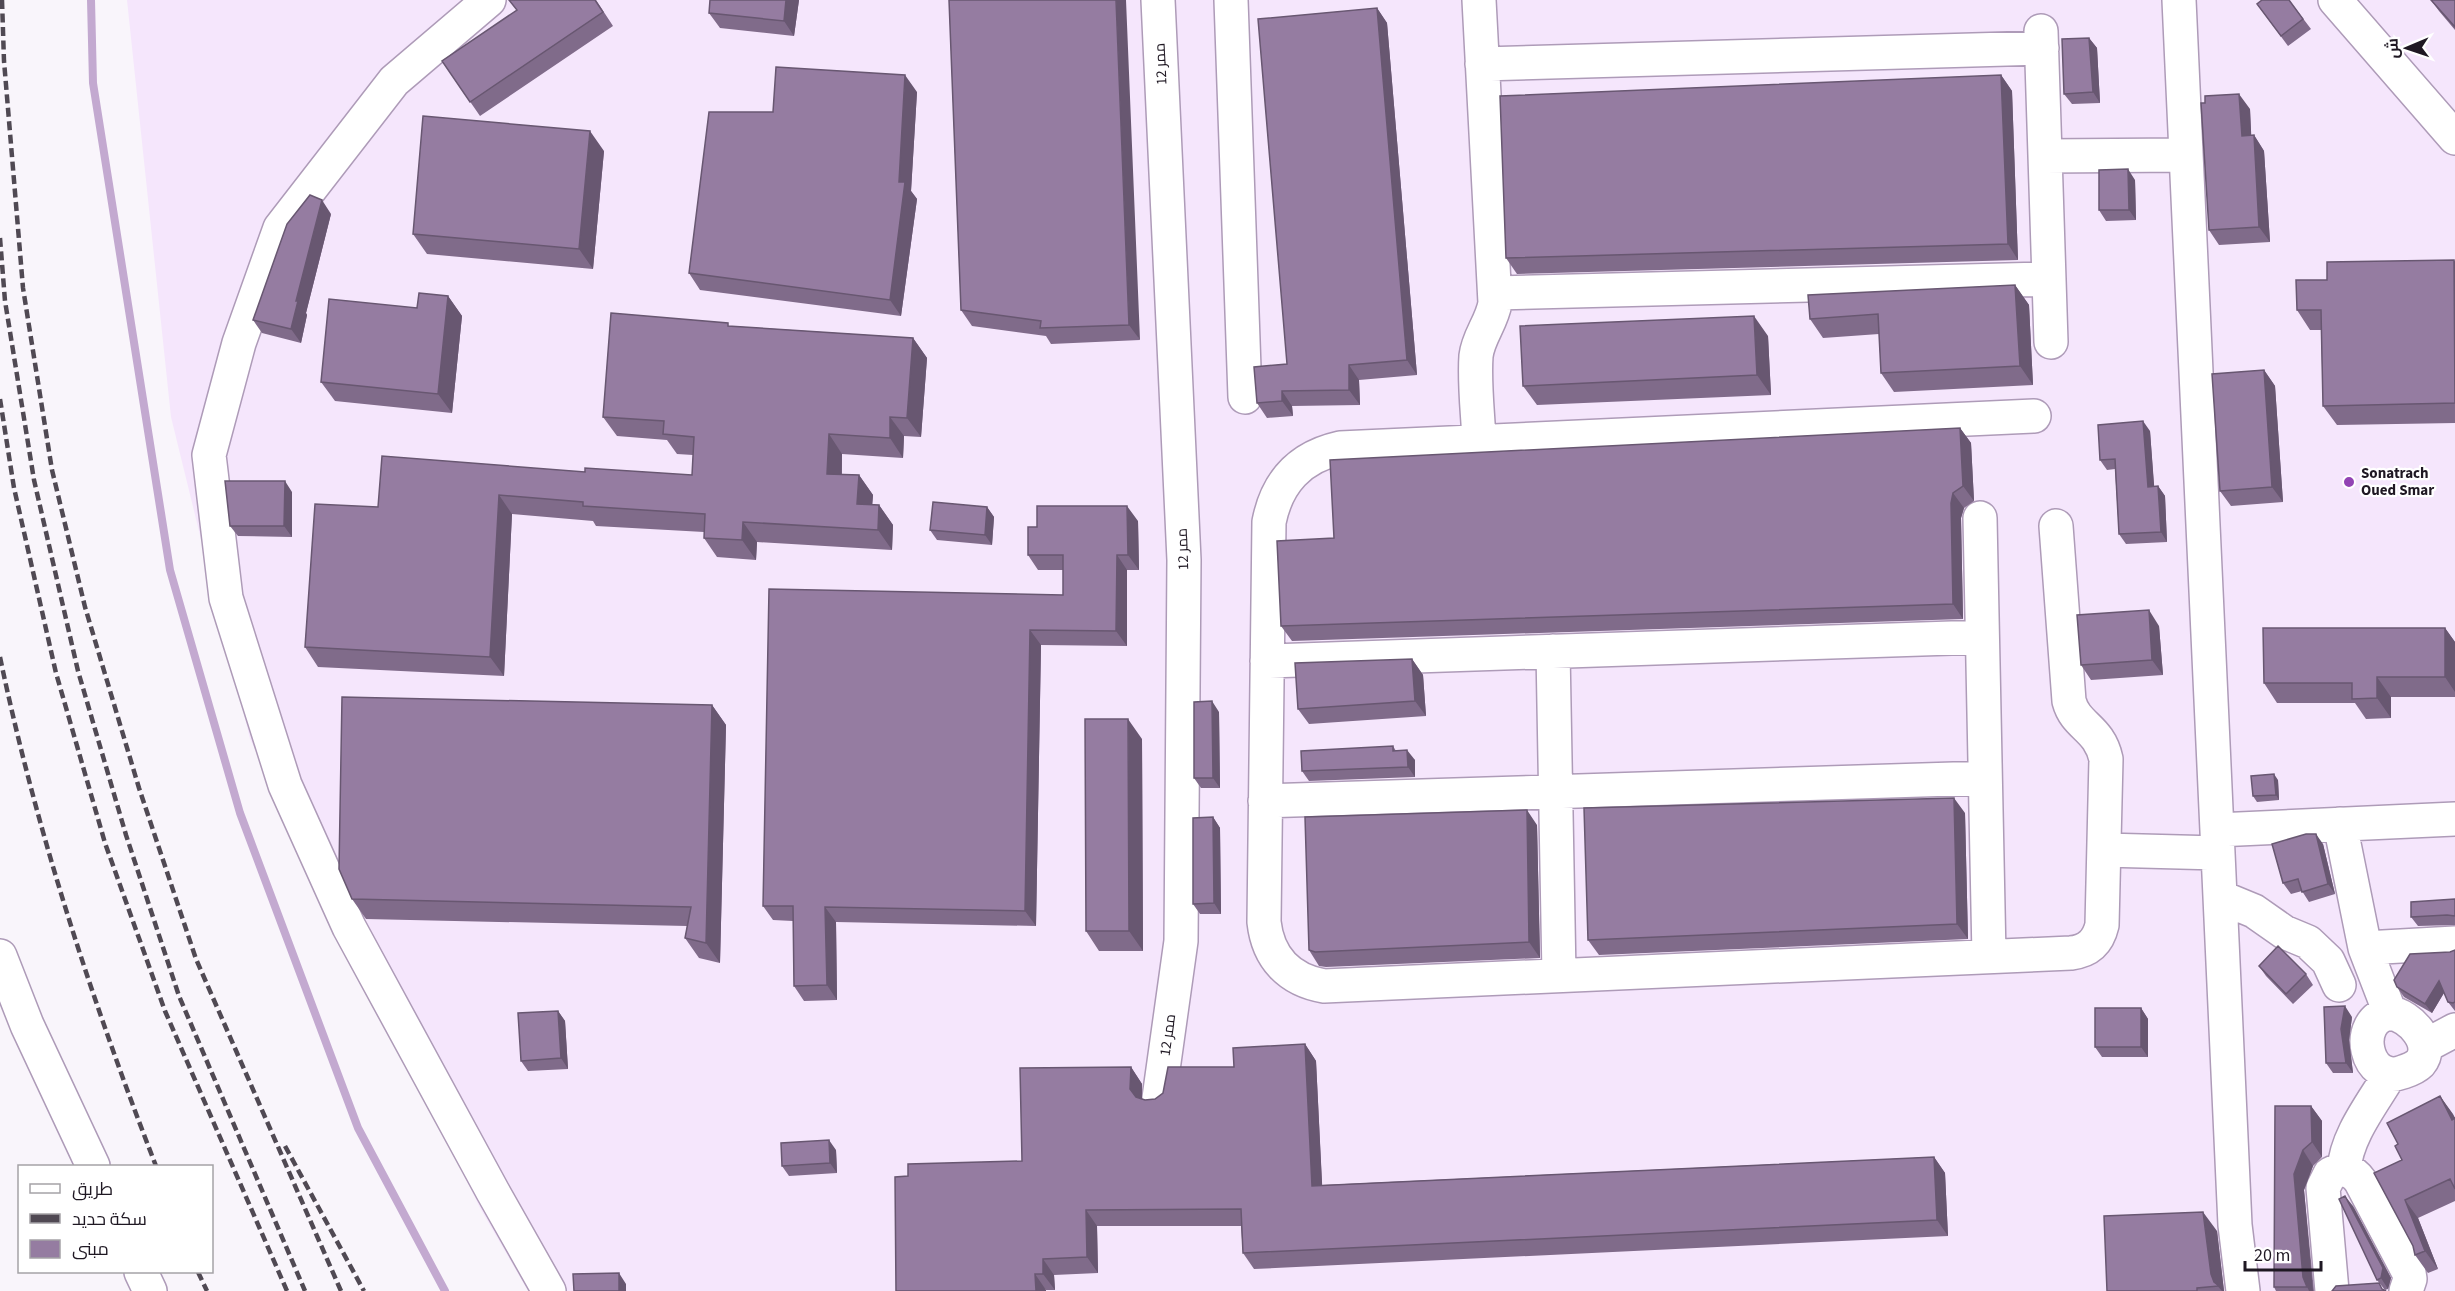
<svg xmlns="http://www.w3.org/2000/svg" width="2455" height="1291" font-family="'Source Sans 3',Cairo,sans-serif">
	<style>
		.built { fill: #f5e6fc }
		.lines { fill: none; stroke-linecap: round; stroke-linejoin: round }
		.stream { stroke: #c3a9d0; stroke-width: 8 }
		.minor-casing { stroke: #ae9bb8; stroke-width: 36 }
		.minor { stroke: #fff; stroke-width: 33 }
		.rail { stroke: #504953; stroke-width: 4.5; stroke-dasharray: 9 4.5; stroke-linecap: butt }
		.wall { fill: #806b8a }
		.shaded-wall { fill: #685771 }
		.building { fill: #957ca1; stroke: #685771; stroke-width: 1.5 }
		.poi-dot { fill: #9243b4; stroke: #fff; stroke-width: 2 }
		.labels { text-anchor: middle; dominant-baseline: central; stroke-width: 4.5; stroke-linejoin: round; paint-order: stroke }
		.street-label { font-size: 15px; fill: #1f1823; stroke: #fff }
		.poi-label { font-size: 15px; font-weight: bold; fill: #1f1823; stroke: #fff; text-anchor: start }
	</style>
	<rect width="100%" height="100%" fill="#f9f5fb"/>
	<!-- built -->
	<path class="built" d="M127 0H2455V1291H528L480 1208 250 739 171 417Z"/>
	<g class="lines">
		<!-- stream -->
		<path class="stream" d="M91 0 93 83 170 570 240 813 358 1128 445 1291"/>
		<!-- minor casing -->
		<g class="minor-casing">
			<path id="minor" d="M489 0 394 81 280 228 239 343 209 455 226 598 285 785 349 927 493 1192 549 1291
				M1158 0 1184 560 1181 941 1159 1098
				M1231 0 1245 397
				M2179 0 2235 1225 2243 1291
				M2335 0 2455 138
				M2041 31 2051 342
				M1482 64 2042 48
				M2045 156 2186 155
				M1495 293 2049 279
				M2034 416 1340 448C1300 457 1277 482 1269 522L1264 922C1268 958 1289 980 1324 986L2071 953C2088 951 2098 942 2102 925L2106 759C2099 727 2076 727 2069 701L2056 526
				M1479 441C1478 414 1474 384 1476 356 1478 337 1492 322 1495 303L1479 0
				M1980 518 1989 956
				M1553 651 1559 975
				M1267 661 1982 637
				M1265 801 1985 778
				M2340 824 2365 948 2390 1013
				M2217 830 2455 819
				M2104 850 2218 853
				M2220 897 2254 911 2284 932 2308 942 2328 961 2339 985
				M2365 948 2455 943
				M0 956 27 1025 93 1166
				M2390 1013C2410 1015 2436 1044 2420 1063 2415 1068 2409 1070 2403 1072 2366 1086 2351 1020 2390 1013Z
				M2425 1046 2455 1030
				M2344 1170C2346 1136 2373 1103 2390 1074
				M141 1272 150 1291
				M2332 1291 2323 1188 2330 1174C2343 1167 2353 1170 2361 1182L2409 1273 2410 1279 2406 1291"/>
		</g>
		<!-- minor -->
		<use href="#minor" class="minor"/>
		<!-- rail -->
		<path class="rail" d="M2 0 4 61 23 288 52 470 85 607 139 788 196 959 341 1291
			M0 238 5 301 34 480 78 671 126 835 179 996 305 1291
			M0 399 14 488 56 673 105 843 165 1011 287 1291
			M0 657C36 830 92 1001 156 1166
			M285 1146 364 1291
			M198 1272 207 1291"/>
	</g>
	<!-- wall -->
	<path class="wall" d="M596 0 613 26 480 116 442 61 517 11Z
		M799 0 794 36 720 28 709 13Z
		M949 0 1140 340 1051 344 1046 336 972 326 961 310Z
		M2289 0 2311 29 2288 46 2257 4Z
		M2431 0H2455V30L2439 11Z
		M1377 8 1387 23 1417 375 1359 380 1360 405 1292 406 1293 416 1267 418 1257 403 1287 364Z
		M2089 38 2097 48 2100 103 2072 104 2064 94Z
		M2001 75 2012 91 2018 260 1517 274 1506 258Z
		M917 92 911 191 917 199 901 316 700 290 689 273 773 112Z
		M2205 103 2250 109 2251 135H2254L2264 151 2270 242 2219 245 2209 230Z
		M604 151 593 269 427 254 413 234Z
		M2135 180 2136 220 2106 221 2099 210Z
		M331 214 306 313 307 315 301 343 262 333 253 320Z
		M2454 260 2455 262V423L2337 425 2323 406 2321 330H2310L2297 310 2327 280Z
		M2015 285 2029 305 2033 385 1894 392 1881 373 1879 334 1823 338 1810 319Z
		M448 296 462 316 452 413 335 401 321 382 417 308Z
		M731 326 913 338 927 358 921 437 904 436 903 458 842 454V474L859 475 873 495 872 505H879L893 525 892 550 757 542 756 560 717 557 704 538V532L596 526 593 521 512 514 504 676 318 667 305 647 378 507 585 472 692 475 693 455 677 454 667 440 617 436 603 417Z
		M1768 336 1771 395 1537 405 1523 386Z
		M2264 370 2275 386 2283 502 2231 506 2220 491Z
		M1960 428 1971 443 1974 501 1964 508 1961 518 1963 619 1292 641 1281 626 1334 538Z
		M2150 431 2154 487 2158 486 2165 496 2167 542 2126 544 2119 534 2115 469 2107 470 2100 460Z
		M292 492V537L238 536 230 526Z
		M987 507 994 517 992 545 937 540 930 530Z
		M1138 521 1139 570H1127V646L1041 645 1036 926 836 922 837 1000 804 1001 794 986 793 921 773 920 763 906 1063 595V570H1038L1028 555Z
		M2159 626 2163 675 2091 680 2081 665Z
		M2445 628 2455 642V697H2391V718L2366 719 2355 703H2277L2264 683Z
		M1412 659 1423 675 1426 716 1309 724 1298 709Z
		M712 705 726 725 720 963 699 958 685 938 687 926 366 919 352 899Z
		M1219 712 1220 788H1201L1194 778Z
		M1142 739 1143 951H1099L1086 931Z
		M1393 746 1396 751 1415 760V777L1309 781 1302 771Z
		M2278 780 2279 800 2257 802 2253 796Z
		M1965 813 1968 939 1599 955 1588 940Z
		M1213 817 1220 828 1221 914H1200L1193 904Z
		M1537 825 1540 958 1326 967 1319 966 1309 950Z
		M2323 844 2335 894 2309 902 2302 891 2291 894 2283 883Z
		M2455 899V925L2418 926 2411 917Z
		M2455 950V1011L2448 1002 2444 993 2432 1013 2404 997 2397 987 2450 952Z
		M2259 966 2306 974 2313 985 2293 1004 2266 976Z
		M2141 1008 2148 1019V1057H2102L2095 1047Z
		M558 1011 565 1021 568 1069 528 1071 521 1061Z
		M2352 1017 2349 1040 2353 1073H2333L2326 1063Z
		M1305 1044 1316 1061 1322 1185 1934 1157 1945 1173 1948 1236 1254 1269 1243 1253 1241 1226H1097L1098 1273 1054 1275 1055 1290H1046L908 1176 1022 1161 1131 1067 1142 1084V1099L1145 1100 1155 1099 1234 1067Z
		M2440 1096 2455 1118V1201L2418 1218 2438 1269 2428 1273 2415 1255 2413 1246 2374 1173 2402 1160 2398 1144Z
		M2311 1106 2322 1121V1157L2313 1166 2304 1190 2314 1291H2276L2274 1287Z
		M836 1150 837 1173 789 1176 782 1166Z
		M2353 1206 2391 1278 2388 1289 2385 1290 2377 1280Z
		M2217 1231 2224 1291H2107Z"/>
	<!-- shaded-wall -->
	<path class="shaded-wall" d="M786 0H799L794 36 784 21Z
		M1116 0H1126L1140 340 1129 325Z
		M1377 8 1387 23 1417 375 1407 360Z
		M2089 38 2097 48 2100 103 2093 92Z
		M905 75 917 92 911 191 917 199 901 316 890 300 899 182Z
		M2001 75 2012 91 2018 260 2008 244Z
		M2239 94 2250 109 2252 151 2242 136Z
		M590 131 604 151 593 269 579 249Z
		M2254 135 2264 151 2270 242 2259 227Z
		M2128 169 2135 180 2136 220 2129 210Z
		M322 200 331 214 306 313 307 315 301 343 291 329 296 301Z
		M2454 260 2455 262V332Z
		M2015 285 2029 305 2033 385 2020 366Z
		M448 296 462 316 452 413 438 394Z
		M1754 316 1768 336 1771 395 1757 375Z
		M913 338 927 358 921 437 907 418Z
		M1349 365 1359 380 1360 405 1349 390Z
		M2264 370 2275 386 2283 502 2272 487Z
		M1282 391 1292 406 1293 416 1282 401Z
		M890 417 904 436 903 458 890 438Z
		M2143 421 2150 431 2155 497 2148 487Z
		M1960 428 1971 443 1974 501 1963 486Z
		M829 434 842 454 841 493 827 474Z
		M859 475 873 495 871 523 857 504Z
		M285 481 292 492V537L284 526Z
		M2158 486 2165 496 2167 542 2161 532Z
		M1953 493 1964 508 1961 518 1963 619 1953 604 1951 503Z
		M499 495 512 514 504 676 490 657Z
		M879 505 893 525 892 550 878 530Z
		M1127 506 1138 521 1139 570 1128 555Z
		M987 507 994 517 992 545 985 535Z
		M743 522 757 542 756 560 742 540Z
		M1117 555 1127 570V646L1116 631Z
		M2149 610 2159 626 2163 675 2152 660Z
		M2445 628 2455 642V692L2445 677Z
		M1030 630 1041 645 1036 926 1025 911Z
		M1412 659 1423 675 1426 716 1415 701Z
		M2377 677 2391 697V718L2377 698Z
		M1212 701 1219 712 1220 788 1213 778Z
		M712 705 726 725 720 963 706 943Z
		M1128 719 1142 739 1143 951 1129 931Z
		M1407 750 1415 760V777L1408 767Z
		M2274 774 2278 780 2279 800 2276 795Z
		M1954 798 1965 813 1968 939 1957 924Z
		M1527 810 1537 825 1540 958 1529 942Z
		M1213 817 1220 828 1221 914 1214 903Z
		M2316 834 2323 844 2335 894 2328 884Z
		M825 907 836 922 837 1000 827 985Z
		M2439 981 2445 991 2432 1013 2425 1004Z
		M2345 1006 2352 1017 2349 1040 2353 1073 2346 1063 2341 1029Z
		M2141 1008 2148 1019V1057L2141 1047Z
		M558 1011 565 1021 568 1069 561 1058Z
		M1305 1044 1316 1061 1323 1202 1312 1186Z
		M1131 1067 1142 1084V1106L1130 1089Z
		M2440 1096 2453 1114 2455 1118 2452 1120Z
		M2311 1106 2322 1121V1157L2312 1142Z
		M829 1140 836 1150 837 1173 830 1163Z
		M2303 1150 2313 1166 2304 1190 2313 1291H2309L2303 1277 2294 1174Z
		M1934 1157 1945 1173 1948 1236 1937 1220Z
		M2345 1196 2353 1206 2391 1278 2388 1289 2381 1278Z
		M2405 1200 2418 1218 2438 1269 2425 1251Z
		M1086 1210 1097 1226 1098 1273 1087 1257Z
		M2203 1212 2217 1231 2224 1291H2222L2214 1282 2211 1274Z
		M1043 1259 1054 1275 1055 1290 1043 1274Z
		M619 1273 626 1284V1291H619Z
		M1035 1274 1046 1290V1291H1036Z"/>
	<!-- building -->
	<path class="building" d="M509 0H595L603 12 470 102 442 61 517 10Z
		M710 0H786L784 21 709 13Z
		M949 0H1116L1129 325 1040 328 1041 321 961 310Z
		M2262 0H2289L2303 19 2281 36 2257 4Z
		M2431 0H2455V27Z
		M1377 8 1407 360 1349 365V390L1282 391V401L1257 403 1254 367 1287 364 1258 19Z
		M2089 38 2093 92 2064 94 2062 39Z
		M776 67 905 75 899 182H905L890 300 689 273 709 112H773Z
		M2001 75 2008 244 1506 258 1500 96Z
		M2239 94 2242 136 2254 135 2259 227 2209 230 2201 103H2205V96Z
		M423 116 590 131 579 249 413 234Z
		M2128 169 2129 210H2099V170Z
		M310 195 322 200 296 301H298L291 329 253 320 287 224Z
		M2454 260 2455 403 2323 406 2321 310H2297L2296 280H2327V262Z
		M2015 285 2020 366 1881 373 1878 314 1810 319 1808 295Z
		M419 293 448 296 438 394 321 382 329 299 417 308Z
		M611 313 728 323V326L913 338 907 418 890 417V438L829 434 827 474 859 475 857 504 879 505 878 530 743 522 742 540 704 538 705 514 583 506V502L499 495 490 657 305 647 315 504 378 507 382 456 585 472V468L692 475 694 437 663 434 664 421 603 417Z
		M1754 316 1757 375 1523 386 1520 326Z
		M2264 370 2272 487 2220 491 2212 374Z
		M2143 421 2148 487 2158 486 2161 532 2119 534 2115 459 2100 460 2098 425Z
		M1960 428 1963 486 1953 493 1951 503 1953 604 1281 626 1277 541 1334 538 1330 460Z
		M225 481H285L284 526H230Z
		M933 502 987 507 985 535 930 530Z
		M1037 506H1127L1128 555H1117L1116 631 1030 630 1025 911 825 907 827 985 794 986 793 906H763L769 589 1063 595V555H1028V527H1037Z
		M2149 610 2152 660 2081 665 2077 615Z
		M2263 628H2445V677H2377V698L2352 699V683H2264Z
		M1412 659 1415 701 1298 709 1295 663Z
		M342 697 712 705 706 943 685 938 691 907 352 899 339 869Z
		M1212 701 1213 778H1194V702Z
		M1085 719H1128L1129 931H1086Z
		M1393 746V751L1407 750 1408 767 1302 771 1301 751Z
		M2274 774 2276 795 2253 796 2251 776Z
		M1954 798 1957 924 1588 940 1584 808Z
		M1527 810 1529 942 1315 952 1309 950 1305 817Z
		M1213 817 1214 903 1193 904V818Z
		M2306 834H2316L2328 884 2302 892 2298 879 2283 883 2272 844Z
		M2455 899V916L2447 915 2411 917V902Z
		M2278 946 2306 974 2286 994 2259 966Z
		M2455 950V1002L2453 1003 2448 1002 2439 981 2425 1004 2397 987 2394 980 2410 954 2450 952Z
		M2345 1006 2341 1029 2346 1063H2326L2324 1007Z
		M2095 1008H2141V1047H2095Z
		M558 1011 561 1058 521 1061 518 1013Z
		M1305 1044 1312 1186 1934 1157 1937 1220 1243 1253 1241 1209 1086 1210 1087 1257 1043 1259V1274H1035L1036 1291H896L895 1177 908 1176V1164L1022 1161 1020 1068 1131 1067 1130 1089 1136 1097 1145 1100 1155 1099 1163 1093 1168 1067H1234L1233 1048Z
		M2440 1096 2452 1120 2455 1118V1189L2450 1179 2405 1200 2425 1251 2415 1255 2413 1246 2374 1173 2402 1160 2395 1146 2398 1144 2387 1123Z
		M2275 1106H2311L2312 1142 2303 1150 2294 1174 2303 1277 2307 1287H2274Z
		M829 1140 830 1163 782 1166 781 1143Z
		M2345 1196 2383 1268 2381 1278 2377 1280 2339 1199Z
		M2203 1212 2211 1274 2214 1282 2219 1286 2197 1288V1291H2107L2104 1216Z
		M619 1273V1291H574L573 1274Z
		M2379 1283 2382 1289 2386 1291H2332L2336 1286Z"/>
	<!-- markers -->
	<circle class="poi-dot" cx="2349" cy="482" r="6"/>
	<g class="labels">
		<!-- street labels -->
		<g class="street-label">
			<text transform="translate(1161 64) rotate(-93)">ممر 12</text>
			<text transform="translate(1183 549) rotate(-92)">ممر 12</text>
			<text transform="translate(1168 1035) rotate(-82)">ممر 12</text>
		</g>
		<!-- poi labels -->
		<g class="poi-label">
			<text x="2361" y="473">Sonatrach<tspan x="2361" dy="17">Oued Smar</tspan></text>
		</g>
	</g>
	<!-- legend -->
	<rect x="18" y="1165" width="195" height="108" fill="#ffffff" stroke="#a5a3a7" stroke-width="1.5"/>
	<rect x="30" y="1184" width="30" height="9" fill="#ffffff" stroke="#a5a3a7" stroke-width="1.5"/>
	<text x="72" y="1195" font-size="18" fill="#1f1823">طريق</text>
	<rect x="30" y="1214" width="30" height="9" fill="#504953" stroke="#a5a3a7" stroke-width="1.5"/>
	<text x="72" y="1225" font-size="18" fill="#1f1823">سكة حديد</text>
	<rect x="30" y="1240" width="30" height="18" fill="#957ca1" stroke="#a5a3a7" stroke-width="1.5"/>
	<text x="72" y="1255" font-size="18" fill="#1f1823">مبنى</text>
	<!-- north arrow -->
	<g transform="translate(2407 48) rotate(268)" stroke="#ffffff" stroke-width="4.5" paint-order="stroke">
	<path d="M0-4.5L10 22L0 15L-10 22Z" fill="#1f1823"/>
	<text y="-9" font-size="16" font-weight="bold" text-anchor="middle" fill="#1f1823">ش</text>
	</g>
	<!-- scale -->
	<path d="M2245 1261v9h76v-9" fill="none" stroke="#1f1823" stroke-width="3"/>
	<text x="2254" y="1261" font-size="18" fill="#1f1823" stroke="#ffffff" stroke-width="4.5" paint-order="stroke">20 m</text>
</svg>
